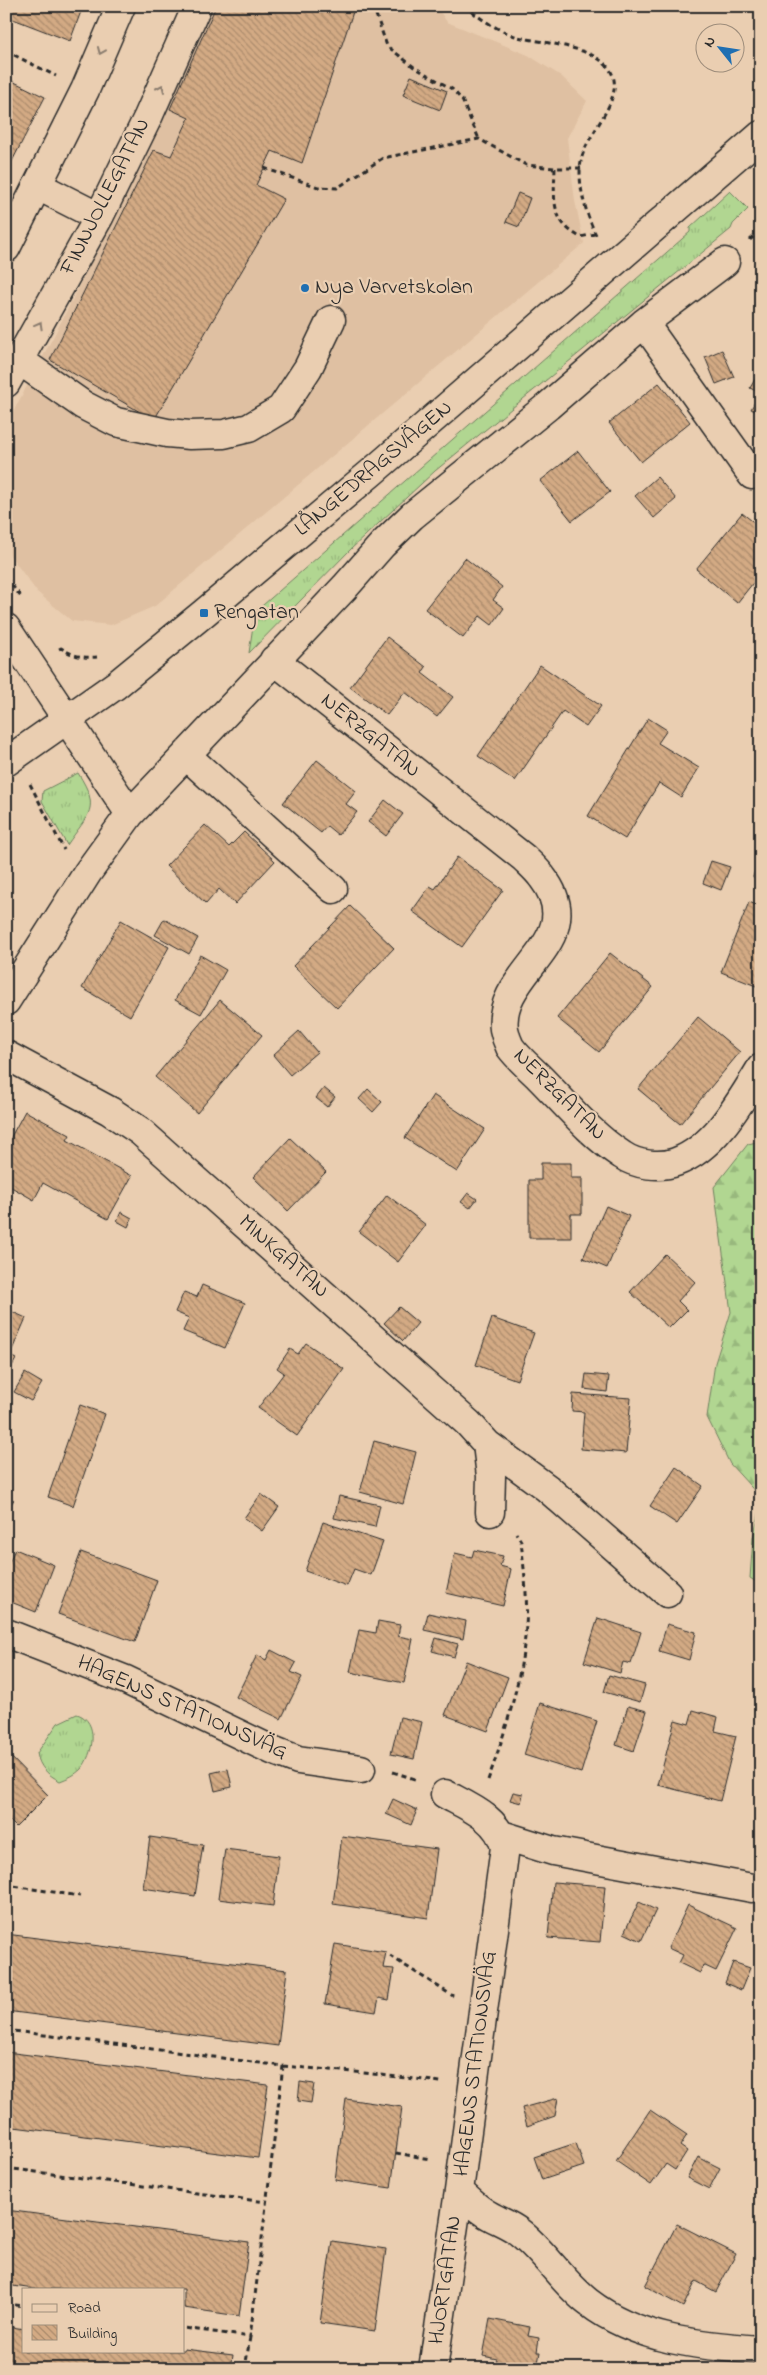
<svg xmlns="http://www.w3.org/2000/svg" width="767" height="2375" font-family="'Indie Flower',sans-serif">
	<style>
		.built { fill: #dfc0a2 }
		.grass { fill: url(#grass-tufts); stroke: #6e805e }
		.forest { fill: url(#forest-firs); stroke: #6e805e }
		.building { fill: url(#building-back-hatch); stroke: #2b2b2b }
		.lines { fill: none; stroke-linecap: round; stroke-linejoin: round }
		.minor-casing { stroke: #2b2b2b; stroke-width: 31 }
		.path { stroke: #2b2b2b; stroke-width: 3; stroke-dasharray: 5 4; stroke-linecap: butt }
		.minor { stroke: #eaceb1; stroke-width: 28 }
		.oneway { stroke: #8a7c6e }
		.poi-dot { fill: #1f6fb2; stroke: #eaceb1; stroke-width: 2 }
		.labels { text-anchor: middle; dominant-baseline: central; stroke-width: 4.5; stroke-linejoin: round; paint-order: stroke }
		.street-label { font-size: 22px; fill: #2b2b2b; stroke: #eaceb1 }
		.poi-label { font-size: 22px; fill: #2b2b2b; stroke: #eaceb1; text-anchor: start }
	</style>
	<defs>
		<pattern id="grass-tufts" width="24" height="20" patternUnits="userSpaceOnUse" patternTransform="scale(1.25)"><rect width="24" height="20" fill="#b1d691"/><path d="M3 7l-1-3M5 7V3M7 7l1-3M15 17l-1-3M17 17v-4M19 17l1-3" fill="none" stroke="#98b87d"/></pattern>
		<pattern id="forest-firs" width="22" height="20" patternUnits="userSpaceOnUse" patternTransform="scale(1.25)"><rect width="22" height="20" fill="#b1d691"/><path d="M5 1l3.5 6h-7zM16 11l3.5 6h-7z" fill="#98b87d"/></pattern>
		<pattern id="building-back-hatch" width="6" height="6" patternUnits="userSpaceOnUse" patternTransform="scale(1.25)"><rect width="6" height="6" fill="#d3aa84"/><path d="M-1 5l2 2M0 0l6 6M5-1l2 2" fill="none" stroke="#ab8b6c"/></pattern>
	</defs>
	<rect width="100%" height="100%" fill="#eaceb1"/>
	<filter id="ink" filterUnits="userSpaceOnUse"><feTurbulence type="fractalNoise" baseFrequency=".02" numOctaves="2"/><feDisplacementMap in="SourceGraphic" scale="10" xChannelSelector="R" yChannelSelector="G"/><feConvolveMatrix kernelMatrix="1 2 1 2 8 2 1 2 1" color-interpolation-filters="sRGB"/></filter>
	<g filter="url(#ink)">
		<!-- built -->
		<path class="built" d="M208 6H436L447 22 528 55 561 76 587 101 567 138 575 201 584 243 155 606 111 625 72 621 37 592 6 550V425L56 332 163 120Z"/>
		<!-- grass -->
		<path class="grass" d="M730 191 748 209 733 224 731 229 435 471 351 549 249 653 255 612 690 232V228Z
			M78 773C101 809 89 813 67 845L42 801 43 791Z
			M77 1714C100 1721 93 1755 81 1769 75 1775 68 1778 60 1781 48 1775 39 1767 37 1753L58 1723Z"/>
		<!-- forest -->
		<path class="forest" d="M761 1141V1498L730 1464 707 1417 715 1363 731 1312 714 1187 748 1144Z
			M761 1507V1585L750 1578 753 1538Z"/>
		<!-- building -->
		<path class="building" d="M12 6H83L70 41 8 17Z
			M216 6H355L302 163 272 151 256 185 284 199 154 420 50 360 154 150 171 156 189 118 170 109Z
			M411 76 447 91 440 110 403 95Z
			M6 78 45 97 6 173Z
			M518 193 530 198 519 227 506 222Z
			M722 350 734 377 716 384 705 357Z
			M761 369V414L751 409 760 393 750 388Z
			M659 383 690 422 641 462 609 423Z
			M578 451 610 492 572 521 540 481Z
			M657 477 676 499 654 518 635 496Z
			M742 513 761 528V581L757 578 737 603 696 569Z
			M465 558 502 587 493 600 504 608 492 625 480 616 463 638 425 609Z
			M387 637 426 667 422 673 453 697 437 717 405 692 387 715 350 687Z
			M540 665 601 706 586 727 563 711 515 781 478 756Z
			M648 718 667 730 658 743 699 768 681 797 659 783 625 839 588 816Z
			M317 760 356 791 346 804 357 812 338 835 327 826 321 833 283 803Z
			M385 800 403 814 386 836 368 822Z
			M205 825 229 847 244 832 275 861 235 904 219 889 206 904 166 866Z
			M761 851V879L753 877Z
			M457 857 503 890 462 947 412 911 430 886 435 889Z
			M711 861 730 867 721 890 703 883Z
			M749 902 761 907V988L721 972Z
			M350 906 394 948 337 1008 293 966Z
			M164 919 198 938 189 954 155 935Z
			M121 920 169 947 130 1016 82 988Z
			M610 953 653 987 599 1052 557 1018Z
			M200 955 226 970 201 1014 175 1000Z
			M220 1000 262 1035 197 1113 155 1077Z
			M698 1017 740 1052 680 1124 638 1089Z
			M299 1031 317 1052 290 1075 273 1055Z
			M324 1088 335 1097 327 1107 316 1098Z
			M368 1089 382 1102 373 1112 359 1099Z
			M433 1095 485 1129 457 1172 405 1138Z
			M25 1111 70 1135 67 1140 132 1176 108 1219 43 1183 34 1200 6 1184V1146Z
			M290 1138 326 1172 288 1211 253 1177Z
			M541 1163H571V1178H582V1214H571V1238H529V1180H541Z
			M468 1193 477 1199 470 1208 461 1202Z
			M387 1195 426 1225 398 1262 359 1232Z
			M606 1206 629 1216 607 1268 583 1258Z
			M121 1212 132 1218 128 1227 117 1221Z
			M665 1254 695 1282 678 1301 687 1310 669 1328 630 1292Z
			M202 1285 245 1303 225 1348 183 1331 189 1318 175 1312 184 1292 197 1297Z
			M399 1307 418 1323 403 1341 384 1323Z
			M6 1309 26 1318 12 1350 6 1347Z
			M492 1318 534 1333 517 1380 476 1365Z
			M306 1343 344 1369 297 1436 258 1408 284 1373 277 1368 290 1349 298 1354Z
			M6 1354 16 1359 6 1377Z
			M25 1373 42 1383 31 1401 14 1392Z
			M586 1374 609 1376 607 1392 584 1389Z
			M573 1394 631 1398 626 1453 581 1449 584 1412 572 1411Z
			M80 1405 105 1414 73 1506 48 1497Z
			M374 1441 416 1452 403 1504 360 1492Z
			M676 1467 703 1486 677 1524 650 1506Z
			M261 1494 279 1507 262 1531 244 1518Z
			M339 1496 380 1505 375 1527 334 1518Z
			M323 1522 383 1542 371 1575 354 1569 347 1586 305 1571Z
			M15 1549 54 1565 36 1612 6 1600V1570Z
			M474 1550 503 1556 500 1566 511 1569 503 1606 446 1593 455 1553 472 1557Z
			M81 1552 157 1580 135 1642 58 1614Z
			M428 1613 466 1621 463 1639 424 1630Z
			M598 1618 641 1632 631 1664 623 1662 620 1673 584 1662Z
			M378 1621 400 1625 398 1636 413 1639 404 1683 350 1672 359 1630 376 1633Z
			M667 1624 696 1632 689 1660 659 1651Z
			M436 1638 458 1644 454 1657 432 1651Z
			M271 1650 296 1663 291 1672 302 1677 281 1719 236 1697 257 1655 266 1660Z
			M466 1661 508 1677 488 1731 445 1715Z
			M609 1675 645 1685 640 1702 604 1692Z
			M540 1703 597 1721 581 1773 524 1755Z
			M628 1706 647 1711 634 1751 616 1745Z
			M693 1710 718 1717 715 1731 736 1736 720 1801 658 1785 675 1720 689 1724Z
			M400 1717 422 1722 414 1759 391 1754Z
			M6 1752 48 1795 16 1827 6 1817Z
			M228 1769 232 1787 215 1791 211 1773Z
			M513 1792 523 1794 521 1803 510 1800Z
			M393 1799 417 1810 411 1825 386 1814Z
			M342 1836 437 1849 428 1918 333 1904Z
			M150 1837 203 1845 195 1896 143 1888Z
			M225 1849 279 1856 273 1906 218 1899Z
			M553 1882 605 1886 600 1942 548 1938Z
			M639 1902 656 1910 641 1941 624 1933Z
			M688 1905 737 1928 716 1971 703 1965 700 1973 679 1963 683 1955 668 1948Z
			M6 1934 287 1970 278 2046 6 2011Z
			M335 1944 386 1952 383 1968 394 1969 389 2000 379 1998 376 2012 325 2004Z
			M733 1962 750 1968 741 1990 725 1983Z
			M6 2052 268 2085 258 2158 6 2126Z
			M300 2082 314 2084 311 2103 298 2101Z
			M558 2098 555 2116 527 2126 522 2108Z
			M346 2099 402 2107 391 2188 335 2180Z
			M650 2110 687 2135 680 2146 687 2151 675 2170 666 2164 651 2185 616 2161Z
			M576 2143 584 2166 542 2180 534 2157Z
			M698 2157 720 2168 709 2189 687 2178Z
			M6 2210 249 2242 239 2316 184 2308V2289H34L6 2285Z
			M677 2224 736 2254 716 2292 696 2281 683 2307 645 2286Z
			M332 2241 386 2249 375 2331 320 2323Z
			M490 2319 530 2327 528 2336 539 2338 537 2352H540L537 2369H495L497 2359 483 2356Z
			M6 2326 24 2329V2351H184V2349L233 2355 231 2369H6Z"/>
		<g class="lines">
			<!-- minor casing -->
			<g class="minor-casing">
				<path id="minor" d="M38 186 99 217
					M6 248 85 90 121 6
					M644 323 752 475
					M19 360 83 405 116 422 167 433 190 435 224 434 249 428 281 409 308 368 331 320
					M6 383 99 217 148 117 197 6
					M6 628 130 814
					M274 660 524 858C530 864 537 870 542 877 592 941 496 971 504 1029 505 1034 508 1043 510 1047 518 1058 530 1068 539 1077 565 1103 591 1135 622 1155 636 1165 660 1168 676 1162 715 1148 740 1102 761 1068
					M186 755 333 889
					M6 762 116 685 204 613 372 472 761 135
					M6 1001 88 872 130 814 345 587 382 545 412 516 548 406 644 323 725 262
					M6 1055 110 1111 140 1131 468 1423 487 1444 491 1476 490 1512
					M487 1444 547 1488 667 1593
					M6 1633 126 1680 272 1750 298 1760 361 1769
					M445 1794C469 1807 498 1818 505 1847L459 2191C467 2199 476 2207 485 2213 496 2220 509 2224 519 2232 543 2250 562 2282 588 2302 637 2340 701 2346 761 2350
					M502 1835 553 1851 752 1888
					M433 2369 459 2191"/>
			</g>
			<!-- path -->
			<path class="path" d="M373 6 387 46 414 67 452 89 462 100 479 139
				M465 6C480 19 499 31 518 37 546 44 602 46 613 76 622 102 585 136 581 161 577 184 586 214 596 235
				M6 51 56 76
				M264 168 318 187 337 188 383 158 479 139 526 165 555 168H581
				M555 168C554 198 550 221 580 237L595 234
				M750 240 761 230
				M6 578 22 598
				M59 649 61 648C73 656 82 658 97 657
				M6 703 11 696
				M30 784 64 850
				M6 1510 13 1499
				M393 1772 418 1780
				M488 1780C506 1730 522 1679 526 1626 528 1599 524 1569 521 1541L516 1533
				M6 1885 80 1896
				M390 1956 453 1996
				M6 2030 283 2066 250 2337 184 2328
				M283 2066 355 2072 441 2082
				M396 2153 430 2159
				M6 2168 266 2202
				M6 2304 24 2306
				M245 2369 250 2337"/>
			<!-- minor -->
			<use href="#minor" class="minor"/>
		</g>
		<!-- one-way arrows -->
		<defs><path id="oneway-chevron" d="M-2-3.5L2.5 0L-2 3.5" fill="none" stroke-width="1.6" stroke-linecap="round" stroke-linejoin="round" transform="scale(1.25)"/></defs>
		<g class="oneway">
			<use href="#oneway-chevron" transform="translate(101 51) rotate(113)"/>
			<use href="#oneway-chevron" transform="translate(161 88) rotate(-66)"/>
			<use href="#oneway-chevron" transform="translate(39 325) rotate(-61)"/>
		</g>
	</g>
	<!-- markers -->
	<g class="poi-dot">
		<circle cx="305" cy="288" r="5"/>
		<rect x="199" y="608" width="10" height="10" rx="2.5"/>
	</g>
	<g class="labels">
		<!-- street labels -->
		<g class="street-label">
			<text transform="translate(106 197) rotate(-63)">FINNJOLLEGATAN</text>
			<text transform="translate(374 469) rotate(-40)">LÅNGEDRAGSVÄGEN</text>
			<text transform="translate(370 736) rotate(39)">NERZGATAN</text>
			<text transform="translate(559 1095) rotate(45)">NERZGATAN</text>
			<text transform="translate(283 1257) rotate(42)">MINKGATAN</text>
			<text transform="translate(182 1708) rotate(24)">HAGENS STATIONSVÄG</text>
			<text transform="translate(476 2064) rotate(-83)">HAGENS STATIONSVÄG</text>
			<text transform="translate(446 2280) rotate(-82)">HJORTGATAN</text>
		</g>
		<!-- poi labels -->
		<g class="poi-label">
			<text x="315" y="288">Nya Varvetskolan</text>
			<text x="214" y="613">Rengatan</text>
		</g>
	</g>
	<!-- margin -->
	<rect width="767" height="2375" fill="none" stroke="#eaceb1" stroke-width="25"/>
	<rect x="12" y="12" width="742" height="2350" fill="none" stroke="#2b2b2b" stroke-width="2" filter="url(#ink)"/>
	<!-- legend -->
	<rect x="22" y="2288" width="162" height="65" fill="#eaceb1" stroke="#9e8d7b"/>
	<rect x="32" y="2304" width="25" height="8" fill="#eaceb1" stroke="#9e8d7b"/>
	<text x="68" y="2312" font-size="15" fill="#2b2b2b">Road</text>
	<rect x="32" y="2325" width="25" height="15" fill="url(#building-back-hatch)" stroke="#9e8d7b"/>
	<text x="68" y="2338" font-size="15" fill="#2b2b2b">Building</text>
	<!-- north arrow -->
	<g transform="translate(720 48) rotate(300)"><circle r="24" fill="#eaceb1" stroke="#9e8d7b"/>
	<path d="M0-4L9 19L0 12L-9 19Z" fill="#1f6fb2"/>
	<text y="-8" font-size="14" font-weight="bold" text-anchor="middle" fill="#2b2b2b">N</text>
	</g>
</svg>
